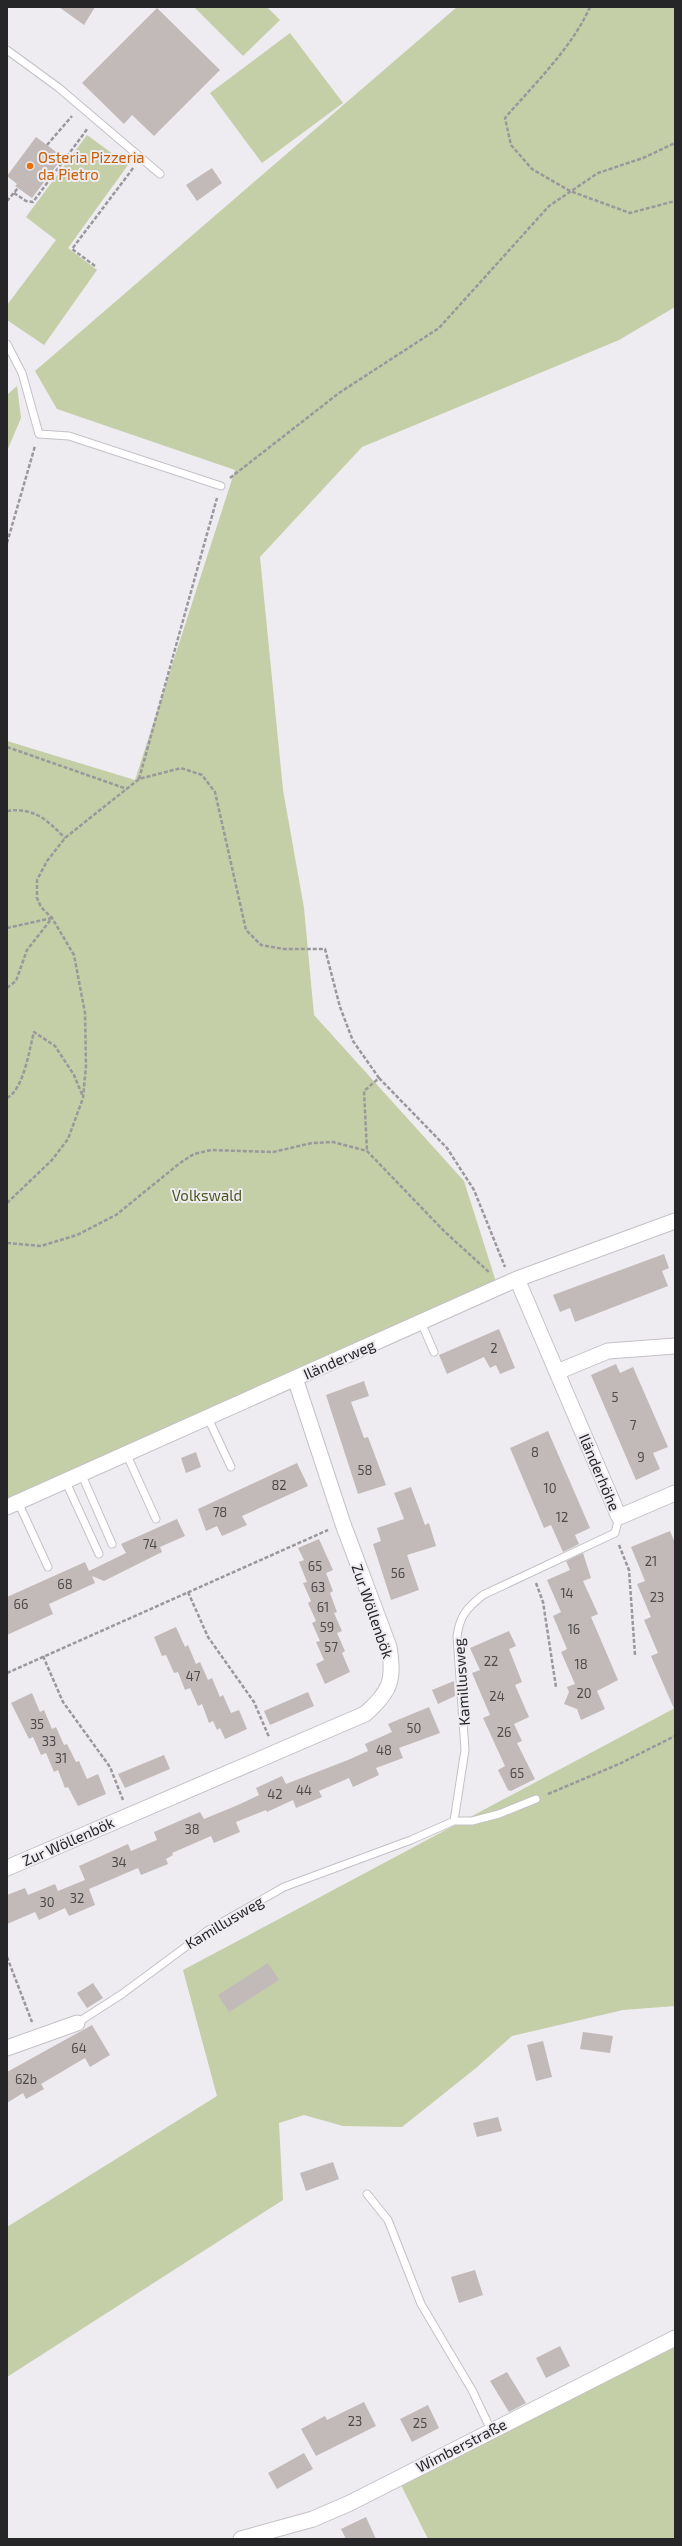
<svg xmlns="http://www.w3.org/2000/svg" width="682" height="2546" font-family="'Exo 2',sans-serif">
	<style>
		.green { fill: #c4cea7 }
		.building { fill: #c2bab9 }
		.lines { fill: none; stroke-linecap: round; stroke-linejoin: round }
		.lane-casing { stroke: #c4c1c6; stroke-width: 9 }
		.street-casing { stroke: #c4c1c6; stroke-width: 17 }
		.path { stroke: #9a989c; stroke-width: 2.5; stroke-dasharray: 4 2; stroke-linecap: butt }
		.lane { stroke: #fff; stroke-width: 7 }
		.street { stroke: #fff; stroke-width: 15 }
		.food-dot { fill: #e8710a; stroke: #eeebf1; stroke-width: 1.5 }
		.labels { text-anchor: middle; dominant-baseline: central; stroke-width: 4; stroke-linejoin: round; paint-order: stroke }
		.number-label { font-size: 13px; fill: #4d4a4c }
		.food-label { font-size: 15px; fill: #c56008; stroke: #eeebf1; text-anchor: start }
		.park-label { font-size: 15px; fill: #4a5619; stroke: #eeebf1 }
		.street-label { font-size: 15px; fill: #262527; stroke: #eeebf1 }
	</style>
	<rect width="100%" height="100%" fill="#eeebf1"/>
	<!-- green -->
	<path class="green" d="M194 7H267L280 20 243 56Z
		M457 7H675V307L619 340 362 447 260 557 283 790 304 908 314 1015 464 1181 497 1285 7 1505V741L135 780 235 470 57 409 35 371Z
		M290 33 343 103 262 163 210 93Z
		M87 135 128 165 68 248 97 270 44 345 7 320V305L56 240 26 217Z
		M17 386 21 418 7 451V395Z
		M675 1708V2006L623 2010 512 2036 476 2068 402 2127 343 2126 304 2115 279 2123 283 2200 7 2377V2227L217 2096 183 1970Z
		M675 2346V2539H428L400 2483Z"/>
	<!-- building -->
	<path class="building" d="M59 7H95L84 25Z
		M157 8 220 70 154 136 132 115 124 124 82 83Z
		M36 137 63 157 32 198 15 186 17 184 7 176Z
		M212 168 222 183 197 201 186 185Z
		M664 1254 669 1268 662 1271 668 1286 575 1322 570 1308 560 1312 553 1295Z
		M499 1329 515 1368 500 1374 496 1365 490 1368 484 1357 447 1374 439 1355Z
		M616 1364 620 1373 633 1367 668 1447 653 1453 660 1469 636 1480 591 1375Z
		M364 1381 369 1396 351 1402 364 1438 368 1437 386 1485 358 1494 326 1395Z
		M548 1431 590 1528 575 1535 579 1544 563 1552 551 1525 544 1528 510 1448Z
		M196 1452 201 1467 186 1473 181 1458Z
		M297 1463 308 1486 242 1516 247 1525 222 1536 217 1526 206 1531 198 1509Z
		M411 1487 425 1525 429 1523 436 1546 407 1555 419 1590 391 1600 373 1544 381 1541 377 1528 404 1519 394 1493Z
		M177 1519 185 1536 160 1547 162 1552 104 1581 92 1576 95 1583 49 1604 53 1614 7 1635V1597L85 1562 89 1571 126 1553 121 1544Z
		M670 1531 675 1543V1711L651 1656 658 1653 644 1620 651 1617 637 1584 645 1581 631 1547Z
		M319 1539 333 1570 326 1573 333 1591 330 1593 337 1612 334 1613 342 1631 337 1633 345 1651 342 1653 350 1672 325 1684 316 1664 324 1660 316 1642 320 1641 312 1623 316 1621 308 1603 311 1601 303 1583 307 1582 299 1562 304 1560 298 1548Z
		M583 1553 591 1578 583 1581 598 1614 591 1617 618 1680 597 1691 605 1709 581 1720 577 1709 564 1704 569 1692 567 1687 575 1684 561 1652 567 1649 553 1616 561 1612 547 1580 570 1570 566 1561Z
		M176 1627 185 1647 188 1645 196 1664 200 1662 208 1680 212 1678 220 1697 223 1695 231 1713 239 1710 247 1729 225 1739 220 1728 217 1730 213 1721 209 1723 202 1704 198 1706 190 1688 185 1690 178 1672 174 1673 166 1655 162 1656 154 1637Z
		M509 1631 516 1646 509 1649 522 1682 515 1685 529 1717 514 1724 522 1741 517 1743 535 1779 511 1791 508 1790 498 1770 505 1766 483 1718 490 1715 472 1673 480 1670 470 1648Z
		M454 1681 455 1696 438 1704 432 1690Z
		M308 1692 314 1706 270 1725 264 1711Z
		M32 1693 40 1712 44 1710 52 1729 56 1727 64 1745 67 1744 76 1762 79 1761 87 1779 98 1774 106 1794 78 1806 68 1787 65 1788 58 1770 54 1772 46 1753 41 1755 33 1737 29 1739 11 1703Z
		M429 1707 440 1733 399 1748 403 1758 376 1768 379 1775 353 1787 349 1778 319 1791 322 1797 296 1808 293 1800 267 1812 266 1810 236 1822 240 1832 214 1843 211 1836 172 1853 173 1855 166 1859 168 1864 141 1875 138 1868 89 1889 95 1905 69 1916 65 1908 39 1920 35 1912 7 1924V1895L25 1888 28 1895 55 1884 58 1891 85 1880 79 1866 128 1844 131 1851 157 1840 154 1832 200 1812 204 1819 238 1805 259 1795 256 1788 282 1776 286 1784 348 1760 368 1751 365 1744 392 1732 388 1724Z
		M164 1755 170 1769 125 1788 118 1774Z
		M268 1963 279 1980 229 2012 218 1995Z
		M93 1983 103 1998 87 2008 77 1993Z
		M92 2025 110 2055 90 2067 85 2058 41 2084 44 2089 26 2099 23 2093 7 2103V2072Z
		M583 2032 613 2036 610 2053 580 2049Z
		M543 2041 552 2077 536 2081 527 2045Z
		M498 2117 502 2131 477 2137 473 2123Z
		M333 2162 339 2179 306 2191 300 2173Z
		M475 2270 483 2295 459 2303 451 2277Z
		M560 2346 570 2366 546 2378 536 2358Z
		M507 2372 526 2403 509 2412 490 2381Z
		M364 2402 376 2426 316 2456 301 2429 325 2416 327 2420Z
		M428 2405 439 2428 412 2442 400 2419Z
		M304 2453 313 2469 277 2489 268 2473Z
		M366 2517 376 2539H346L341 2529Z"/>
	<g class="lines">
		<!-- lane casing -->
		<g class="lane-casing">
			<path id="lane" d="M7 50 59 88 160 174
				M7 344 22 373 39 434 69 436 221 486
				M421 1322 434 1352
				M207 1416 231 1467
				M126 1453 156 1519
				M81 1473 112 1544
				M65 1480 99 1554
				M18 1502 48 1567
				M454 1821 465 1750 457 1636C460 1615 467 1608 483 1595L615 1533 619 1517
				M77 2023 122 1994 207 1931 284 1887 411 1840 454 1821H472L499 1814 536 1799
				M367 2194 388 2220 421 2304 472 2390 491 2430"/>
		</g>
		<!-- street casing -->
		<g class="street-casing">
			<path id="street" d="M517 1279 619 1517 675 1493
				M557 1372 608 1351 675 1346
				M7 1507 517 1279 675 1221
				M7 1868 365 1714C390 1692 395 1680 389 1647L343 1524 295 1378
				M7 2048 77 2023
				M241 2539 313 2519 350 2503 675 2338"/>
		</g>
		<!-- path -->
		<path class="path" d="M590 7C571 49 535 83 505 118L511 145 532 169 570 191 630 213 675 201
			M47 145 72 116
			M14 193 26 201 33 202 88 128
			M7 201 18 188
			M95 266 72 249 134 167
			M230 478 339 393 439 328 549 206 598 173 643 158 675 143
			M7 543 35 446
			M7 747 127 789
			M139 779 217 498
			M7 811C34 807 47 820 65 838
			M7 928 52 918
			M7 988 16 981 27 950 52 918
			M379 1078 447 1148 474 1190 505 1267
			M7 1098C24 1089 29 1050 34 1032L55 1046 74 1075 83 1097
			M7 1203 52 1160 68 1139 83 1098 86 1066 85 1013 74 955 52 918 41 907 37 898V880L47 861 65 838 139 779 181 768 202 775 215 792 246 930 261 945 283 949H325L340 1007 353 1041 379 1078 364 1091 367 1151
			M7 1243 41 1246 77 1235 116 1215 180 1163 194 1154 211 1150 273 1152 312 1143 333 1142 367 1151 445 1232 490 1273
			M619 1545 629 1570 635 1655
			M536 1583 543 1602 556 1687
			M188 1592 208 1637 254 1702 269 1737
			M43 1656 63 1702 110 1767 123 1800
			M7 1673 328 1530
			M548 1794 619 1764 675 1736
			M7 1957 32 2022"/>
		<!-- lane -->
		<use href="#lane" class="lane"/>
		<!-- street -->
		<use href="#street" class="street"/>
	</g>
	<!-- markers -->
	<circle class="food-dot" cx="30" cy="166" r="4"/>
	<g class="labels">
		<!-- number labels -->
		<g class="number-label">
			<text x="494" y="1348">2</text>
			<text x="615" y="1397">5</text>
			<text x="633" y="1425">7</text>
			<text x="535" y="1452">8</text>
			<text x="641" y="1457">9</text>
			<text x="365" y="1470">58</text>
			<text x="279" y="1485">82</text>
			<text x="550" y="1488">10</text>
			<text x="220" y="1512">78</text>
			<text x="562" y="1517">12</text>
			<text x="150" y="1544">74</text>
			<text x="651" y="1561">21</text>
			<text x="315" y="1566">65</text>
			<text x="398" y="1573">56</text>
			<text x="65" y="1584">68</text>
			<text x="318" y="1587">63</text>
			<text x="567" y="1593">14</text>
			<text x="657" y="1597">23</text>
			<text x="21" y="1604">66</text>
			<text x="323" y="1607">61</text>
			<text x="327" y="1627">59</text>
			<text x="574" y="1629">16</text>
			<text x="331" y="1647">57</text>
			<text x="491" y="1661">22</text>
			<text x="581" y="1664">18</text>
			<text x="193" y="1676">47</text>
			<text x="584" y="1693">20</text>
			<text x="497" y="1696">24</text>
			<text x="37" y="1724">35</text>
			<text x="414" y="1728">50</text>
			<text x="504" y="1732">26</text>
			<text x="49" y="1741">33</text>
			<text x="384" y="1750">48</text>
			<text x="61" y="1758">31</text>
			<text x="517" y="1773">65</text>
			<text x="304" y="1790">44</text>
			<text x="275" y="1794">42</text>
			<text x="192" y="1829">38</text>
			<text x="119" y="1862">34</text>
			<text x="77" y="1898">32</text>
			<text x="47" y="1902">30</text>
			<text x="79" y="2048">64</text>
			<text x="26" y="2079">62b</text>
			<text x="355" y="2421">23</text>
			<text x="420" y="2423">25</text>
		</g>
		<!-- food labels -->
		<g class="food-label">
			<text x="38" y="157">Osteria Pizzeria<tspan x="38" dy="17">da Pietro</tspan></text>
		</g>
		<!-- park labels -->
		<g class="park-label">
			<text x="207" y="1195">Volkswald</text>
		</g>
		<!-- street labels -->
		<g class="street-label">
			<text transform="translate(339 1359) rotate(-24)">Iländerweg</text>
			<text transform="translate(600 1472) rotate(67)">Iländerhöhe</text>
			<text transform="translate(373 1611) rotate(71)">Zur Wöllenbök</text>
			<text transform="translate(461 1682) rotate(-94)">Kamillusweg</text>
			<text transform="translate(68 1841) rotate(-24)">Zur Wöllenbök</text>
			<text transform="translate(224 1922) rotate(-31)">Kamillusweg</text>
			<text transform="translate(461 2445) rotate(-27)">Wimberstraße</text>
		</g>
	</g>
	<!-- border -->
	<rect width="682" height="2546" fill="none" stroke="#262527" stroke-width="16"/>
</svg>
